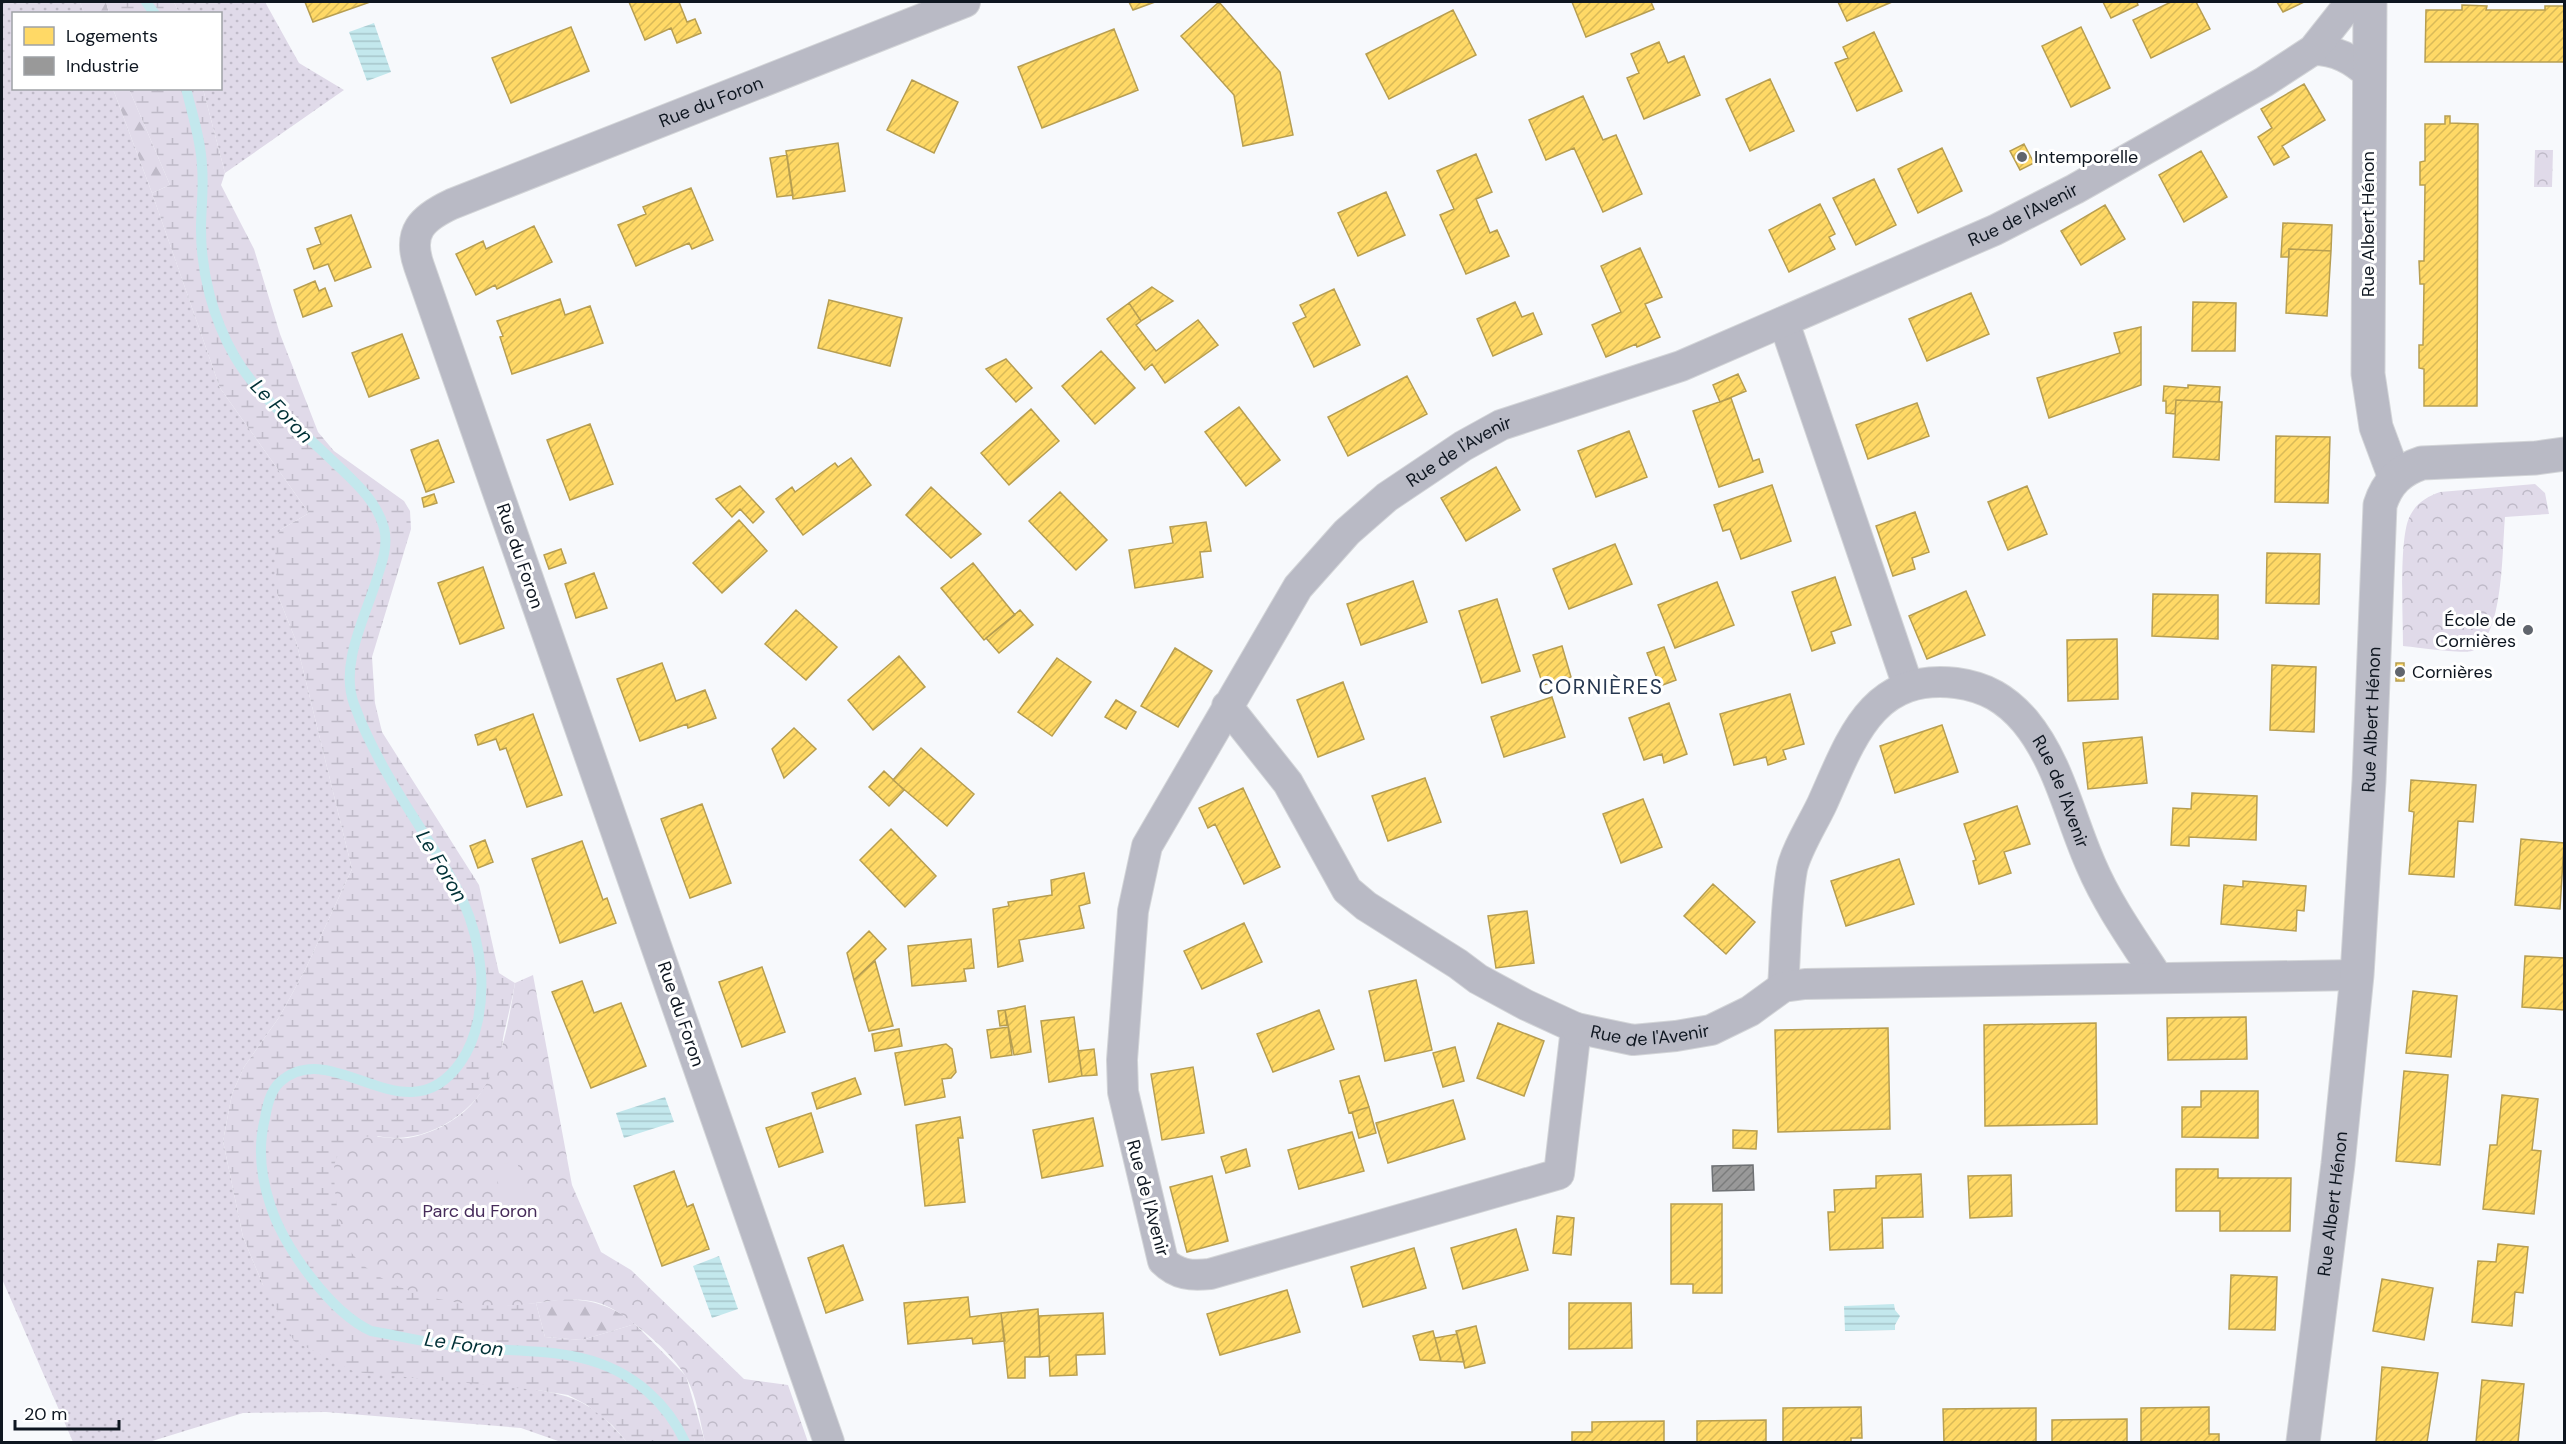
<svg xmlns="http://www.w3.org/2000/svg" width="2566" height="1444" font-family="'DM Sans',sans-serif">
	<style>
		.grass { fill: url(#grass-dots) }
		.forest { fill: url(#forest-firs) }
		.wetland { fill: url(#wetland-marsh) }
		.park { fill: url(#park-crowns) }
		.garden { fill: #e0dae9 }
		.water { fill: url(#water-rules) }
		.homes { fill: url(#homes-hatch); stroke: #b79e51; stroke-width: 1.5 }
		.industry { fill: url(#industry-hatch); stroke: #6f7275; stroke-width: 1.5 }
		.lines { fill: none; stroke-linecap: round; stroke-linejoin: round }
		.stream { stroke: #c3e8ed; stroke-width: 10 }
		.minor-casing { stroke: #d3d5d8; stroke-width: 32 }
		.tertiary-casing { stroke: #d3d5d8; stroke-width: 35 }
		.minor { stroke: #b9bac5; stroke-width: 30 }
		.tertiary { stroke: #b9bac5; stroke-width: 33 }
		.poi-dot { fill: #60656d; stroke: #fff; stroke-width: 2 }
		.labels { text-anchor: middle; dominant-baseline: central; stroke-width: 6; stroke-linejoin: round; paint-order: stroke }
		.street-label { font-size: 18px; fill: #0e1620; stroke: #fff }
		.poi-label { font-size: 18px; fill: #0e1620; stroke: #fff; text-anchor: start }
		.park-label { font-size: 18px; fill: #462b5a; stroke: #fff }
		.water-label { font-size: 20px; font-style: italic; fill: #003136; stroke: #fff }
		.quarter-label { font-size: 21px; letter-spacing: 1.5px; fill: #273851; stroke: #fff }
	</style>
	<defs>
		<pattern id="grass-dots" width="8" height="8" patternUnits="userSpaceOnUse" patternTransform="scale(1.5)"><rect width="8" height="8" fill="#e0dae9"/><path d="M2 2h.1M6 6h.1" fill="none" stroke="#bfbac8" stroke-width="1.8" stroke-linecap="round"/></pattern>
		<pattern id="forest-firs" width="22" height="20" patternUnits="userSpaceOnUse" patternTransform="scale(1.5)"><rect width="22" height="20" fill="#e0dae9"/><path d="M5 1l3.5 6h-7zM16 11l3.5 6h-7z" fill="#bfbac8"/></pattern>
		<pattern id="wetland-marsh" width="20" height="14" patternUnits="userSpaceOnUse" patternTransform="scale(1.5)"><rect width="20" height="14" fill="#e0dae9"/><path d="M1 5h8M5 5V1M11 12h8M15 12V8" fill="none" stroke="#bfbac8"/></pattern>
		<pattern id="park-crowns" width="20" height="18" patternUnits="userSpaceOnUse" patternTransform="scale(1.5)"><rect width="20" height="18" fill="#e0dae9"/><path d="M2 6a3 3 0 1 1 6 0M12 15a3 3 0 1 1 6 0" fill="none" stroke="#bfbac8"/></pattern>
		<pattern id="water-rules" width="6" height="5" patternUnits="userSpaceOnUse" patternTransform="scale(1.5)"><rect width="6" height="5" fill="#c3e8ed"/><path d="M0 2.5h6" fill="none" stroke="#a6c6cb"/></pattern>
		<pattern id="homes-hatch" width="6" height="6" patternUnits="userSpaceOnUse" patternTransform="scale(1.5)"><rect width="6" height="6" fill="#ffd966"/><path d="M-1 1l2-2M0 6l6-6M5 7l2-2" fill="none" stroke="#d9ba58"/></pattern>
		<pattern id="industry-hatch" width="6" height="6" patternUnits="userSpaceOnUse" patternTransform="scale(1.5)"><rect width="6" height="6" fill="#999"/><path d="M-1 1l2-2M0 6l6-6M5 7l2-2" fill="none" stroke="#7b7c7c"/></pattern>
	</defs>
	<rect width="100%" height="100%" fill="#f7f9fc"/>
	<!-- grass -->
	<path class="grass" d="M2 2H80L84 13 14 14V88L113 89 152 193 220 388 309 513 280 530 277 593 296 641 352 869 306 968 280 1016 244 1067 232 1094 223 1141 243 1237 263 1285 537 1390C582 1397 597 1408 627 1442H561L521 1428 326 1412 243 1413 149 1442H73L2 1279Z
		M174 2H265L299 63 344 90 225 173 203 89 220 88V14L179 13Z"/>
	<!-- forest -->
	<path class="forest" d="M80 2H106L109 13H84Z
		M113 89H129L170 185 152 193Z
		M565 1299C592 1300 614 1306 635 1324L582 1340 545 1337 536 1303Z"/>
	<!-- wetland -->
	<path class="wetland" d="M106 2H174L179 13H109Z
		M129 89H203L225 173 221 185 254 249 280 334 318 432 334 451 404 501 410 511 411 529 372 657 375 703 382 732 479 885 499 973 515 983C512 1000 508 1016 504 1033 502 1042 502 1051 499 1060 482 1109 429 1147 377 1136L503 1306 536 1303 545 1337 582 1340 635 1324 686 1376 705 1442H627L612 1425 587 1405 568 1395 537 1390 355 1372 294 1341 263 1285 243 1237 223 1141 232 1094 244 1067 280 1016 306 968 352 869 296 641 277 593 275 542 280 530 309 513 220 388 152 193 170 185Z"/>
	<!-- park -->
	<path class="park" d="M2535 150H2553L2552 187H2534Z
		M2535 484 2545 493 2549 514 2505 517C2502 548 2504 639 2472 651 2462 654 2415 647 2403 646 2403 617 2399 541 2409 518 2415 504 2426 497 2440 492Z
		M533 975 572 1185 601 1252 631 1270 744 1379 788 1385 808 1442H705C700 1422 697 1396 686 1377 675 1355 625 1312 602 1304 569 1293 536 1306 503 1306 455 1306 381 1293 350 1251 339 1237 334 1189 334 1171 334 1162 337 1154 344 1147 363 1128 385 1141 408 1138 431 1134 455 1122 471 1105 501 1072 508 1026 515 983Z"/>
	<!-- garden -->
	<path class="garden" d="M517 1161 532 1224 509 1229 494 1166Z"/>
	<!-- water -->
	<path class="water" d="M374 23 391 72 367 81 349 32Z
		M665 1097 674 1122 624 1138 616 1113Z
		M719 1256 738 1309 712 1318 693 1266Z
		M1894 1304 1895 1310 1900 1316 1895 1325V1330L1845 1331 1844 1306Z"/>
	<!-- homes -->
	<path class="homes" d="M305 2H370L313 22Z
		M629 2H679L687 22 695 19 701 33 677 43 671 28 645 40Z
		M1129 2H1155L1133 10Z
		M1219 2 1280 72 1293 135 1243 146 1234 95 1181 36Z
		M1572 2H1651L1654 9 1586 37Z
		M1838 2H1892L1847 21Z
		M2103 2H2137L2138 5 2111 18Z
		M2171 2H2196L2210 29 2151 58 2133 20Z
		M2277 2H2304L2283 12Z
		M2462 5 2487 6 2486 10H2545V6H2564V62H2425L2426 10H2462Z
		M1453 10 1476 55 1389 99 1366 54Z
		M571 27 589 71 511 103 492 58Z
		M2081 27 2110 88 2071 107 2042 46Z
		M1114 29 1138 90 1042 128 1018 67Z
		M1874 32 1902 91 1857 111 1835 63 1848 58 1843 47Z
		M1659 42 1668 63 1684 56 1700 95 1644 119 1627 78 1639 73 1631 54Z
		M1770 79 1794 131 1750 151 1726 99Z
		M912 80 958 102 934 153 887 130Z
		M2304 84 2325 120 2282 146 2289 157 2274 165 2258 137 2272 128 2261 109Z
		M1583 96 1603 140 1616 135 1642 194 1603 212 1574 148 1546 160 1529 120Z
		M2445 116H2450V123L2478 124 2477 406H2424V369L2419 368V345H2423L2424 284H2420L2419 261H2424L2425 185H2420V162L2425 161V124H2445Z
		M838 143 845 191 793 199 786 151Z
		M2024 144 2034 163 2020 170 2010 151Z
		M1942 148 1962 191 1918 213 1898 169Z
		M2201 151 2227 197 2184 222 2159 175Z
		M1476 154 1492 192 1476 199 1490 233 1497 230 1509 256 1466 274 1440 215 1454 209 1437 171Z
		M787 155 793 195 777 197 770 158Z
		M1874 179 1896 225 1856 245 1833 198Z
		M691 188 713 240 692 249 689 243 636 266 618 225 646 214 643 207Z
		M1386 192 1405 235 1358 256 1338 213Z
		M1820 204 1835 234 1829 237 1835 249 1789 272 1769 230Z
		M2105 205 2125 239 2081 265 2061 231Z
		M351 215 371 267 335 281 328 264 314 269 307 249 321 244 315 228Z
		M2283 223 2332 225 2331 251 2289 249V257H2281Z
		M534 226 552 262 497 289 495 285 476 295 456 254 483 241 486 249Z
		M1640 248 1662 297 1645 304 1660 337 1637 347 1636 344 1606 357 1592 325 1621 312 1601 266Z
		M2289 249 2331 251 2327 316 2286 313Z
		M315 281 319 291 325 288 332 306 303 317 294 290Z
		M1152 287 1173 301 1141 321 1129 303Z
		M1334 289 1360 345 1314 367 1293 323 1306 317 1300 305Z
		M1971 293 1989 334 1927 361 1909 319Z
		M560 299 565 315 590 306 603 343 512 374 500 337 503 336 497 321Z
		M829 300 902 318 890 366 818 348Z
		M1515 302 1522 317 1533 313 1542 334 1493 356 1477 319Z
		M2193 302 2236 303 2235 351H2192Z
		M1129 303 1141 321 1136 325 1156 351 1198 320 1218 345 1165 383 1152 364 1145 370 1107 319Z
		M2141 327V385L2049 418 2037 378 2120 353 2114 333Z
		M402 334 419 378 369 397 352 353Z
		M1101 351 1135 388 1095 424 1062 386Z
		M1006 359 1032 388 1016 402 986 369Z
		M1738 374 1746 391 1720 402 1713 385Z
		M1407 376 1427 414 1348 456 1328 417Z
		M2188 385 2220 387 2219 402 2176 400 2175 414 2166 413V401H2163L2164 386 2188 388Z
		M1731 398 1753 461 1759 459 1763 472 1719 487 1693 411Z
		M2176 400 2222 402 2219 460 2173 457Z
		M1917 403 1929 436 1868 459 1856 425Z
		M1239 407 1280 460 1246 486 1205 432Z
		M1031 409 1059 441 1009 485 981 453Z
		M590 424 613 484 570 500 547 440Z
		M1629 431 1647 477 1596 497 1578 451Z
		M2276 436 2330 437 2328 503 2275 502Z
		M438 440 454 482 426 492 411 450Z
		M851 458 871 485 803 535 776 499 792 487 795 492 835 463 838 467Z
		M1496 467 1520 510 1466 541 1441 498Z
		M1772 485 1791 541 1741 559 1730 529 1723 531 1714 505Z
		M740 486 764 512 753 523 740 509 732 517 716 499Z
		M2027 486 2047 534 2008 550 1988 502Z
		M931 487 981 534 951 558 906 515Z
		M1060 492 1107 540 1076 570 1029 521Z
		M434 494 437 503 424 507 422 498Z
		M1915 512 1929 552 1912 558 1915 569 1893 576 1876 526Z
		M739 520 767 551 722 593 693 563Z
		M1206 522 1211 551 1200 552 1203 577 1135 588 1129 550 1173 543 1170 527Z
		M1615 544 1632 584 1569 609 1553 569Z
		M561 549 566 563 549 569 544 555Z
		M2267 553 2320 554 2319 604 2266 603Z
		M973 563 1015 615 984 640 941 588Z
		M483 567 504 628 460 644 438 583Z
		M594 573 607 608 576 618 565 584Z
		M1835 577 1851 625 1831 632 1835 643 1812 651 1792 592Z
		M1413 581 1427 622 1361 645 1347 604Z
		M1717 582 1734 625 1675 648 1658 605Z
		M1966 591 1985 635 1927 659 1909 616Z
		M2153 594 2218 595V639L2152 636Z
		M1497 599 1520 671 1482 683 1459 611Z
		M796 610 837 647 806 680 765 644Z
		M1020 610 1033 625 999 653 986 638Z
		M2117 639 2118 699 2068 701 2067 640Z
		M1562 646 1571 677 1543 685 1533 655Z
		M1664 647 1676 680 1660 686 1647 653Z
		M1175 648 1212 671 1178 727 1141 706Z
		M899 656 925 687 873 730 848 700Z
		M1057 658 1091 682 1052 736 1018 712Z
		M662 663 676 701 705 690 716 718 688 728 687 724 640 741 617 679Z
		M2396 663H2404V681H2396Z
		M2272 665 2316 667 2314 732 2270 730Z
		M1343 682 1364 739 1318 757 1297 700Z
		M1790 694 1804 744 1783 750 1786 759 1768 765 1766 757 1734 765 1720 714Z
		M1552 697 1565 737 1504 757 1491 717Z
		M1116 700 1136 712 1126 729 1105 717Z
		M1669 703 1687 754 1664 763 1662 754 1644 760 1629 718Z
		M533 714 562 795 527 807 506 748 500 750 496 739 478 745 475 735Z
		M1942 725 1958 772 1895 793 1880 746Z
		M794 728 816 749 784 778 772 749Z
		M2142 737 2147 783 2088 789 2083 743Z
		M921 748 974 794 947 826 893 780Z
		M884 771 904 790 889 806 869 787Z
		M1425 778 1441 822 1388 841 1372 796Z
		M2411 780 2476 785 2473 822 2458 821 2454 877 2409 874 2414 812 2409 811Z
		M1243 788 1280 867 1244 884 1215 824 1208 828 1199 808Z
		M2192 793 2257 796 2256 840 2189 837V846L2171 845 2173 808 2191 809Z
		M1643 799 1662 847 1621 863 1603 814Z
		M702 804 731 883 690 898 661 819Z
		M2017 806 2030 844 2004 852 2011 873 1979 884 1973 861 1976 860 1964 824Z
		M891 829 936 876 905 907 860 860Z
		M2521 839 2564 843 2560 909 2515 905Z
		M485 840 493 862 478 868 470 846Z
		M582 841 603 900 607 898 616 923 560 943 532 859Z
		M1899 859 1914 904 1846 926 1831 881Z
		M1084 873 1090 903 1079 906 1084 928 1019 940 1023 961 998 967 993 909 1009 906 1008 902 1052 895 1051 880Z
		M2243 881 2306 886 2304 911 2297 910 2296 931 2221 924 2224 885 2243 887Z
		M1713 884 1755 922 1726 954 1684 916Z
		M1527 911 1534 963 1496 968 1488 916Z
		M1244 923 1262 962 1202 989 1184 951Z
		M869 931 886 949 854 980 847 953Z
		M971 939 974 968 964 969 966 981 912 986 908 946Z
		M2525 956 2564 958V1010L2522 1007Z
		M875 961 893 1026 869 1031 854 980Z
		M762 967 785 1032 742 1047 719 982Z
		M1416 980 1432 1050 1385 1061 1369 991Z
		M582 981 594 1013 621 1003 646 1066 591 1088 552 992Z
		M2413 991 2457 996 2451 1057 2406 1053Z
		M1025 1006 1031 1052 1014 1055 1005 1010Z
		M1005 1010 1007 1025 1000 1026 998 1011Z
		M1319 1010 1334 1049 1273 1072 1257 1034Z
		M1074 1017 1082 1076 1049 1082 1041 1021Z
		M2246 1017 2247 1059 2168 1060 2167 1018Z
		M1498 1023 1544 1041 1524 1096 1477 1078Z
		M2096 1023 2097 1124 1985 1126 1984 1025Z
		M1008 1027 1012 1055 991 1058 987 1030Z
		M1888 1028 1890 1129 1778 1132 1775 1030Z
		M899 1029 902 1046 875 1051 872 1034Z
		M946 1044 952 1049 956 1072 951 1078 942 1079 945 1097 905 1105 895 1053Z
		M1455 1047 1464 1081 1443 1087 1433 1053Z
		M1094 1049 1097 1075 1082 1076 1078 1051Z
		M1193 1067 1204 1133 1162 1140 1151 1074Z
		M2404 1071 2448 1075 2440 1165 2396 1161Z
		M1359 1076 1369 1107 1349 1113 1340 1081Z
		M855 1078 861 1094 817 1109 812 1093Z
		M2201 1091H2258V1138L2182 1137V1107H2201Z
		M2502 1095 2538 1099 2532 1150 2541 1151 2534 1214 2483 1209 2490 1145H2497Z
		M1453 1100 1465 1139 1388 1163 1376 1123Z
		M1369 1107 1376 1133 1359 1138 1352 1112Z
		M811 1113 823 1152 779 1167 766 1128Z
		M960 1117 963 1138H958L965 1202 925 1206 916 1125Z
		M1093 1118 1103 1166 1042 1178 1033 1130Z
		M1733 1130 1757 1131 1756 1149 1733 1148Z
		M1352 1132 1364 1171 1299 1189 1288 1150Z
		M1246 1149 1250 1166 1226 1173 1221 1157Z
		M2176 1169H2218V1178H2291L2290 1231H2220V1211H2176Z
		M674 1171 687 1207 693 1204 709 1249 662 1266 634 1186Z
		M1921 1174 1923 1217 1882 1218 1883 1248 1830 1250 1828 1212H1835L1834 1190 1876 1188V1176Z
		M2011 1175 2012 1216 1970 1218 1968 1176Z
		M1212 1176 1228 1241 1187 1252 1170 1187Z
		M1671 1204H1722V1293H1693V1284H1671Z
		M1557 1216 1574 1218 1571 1255 1553 1253Z
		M1516 1229 1528 1270 1463 1289 1451 1248Z
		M2498 1244 2528 1247 2523 1293 2515 1292 2512 1326 2472 1322 2478 1261 2496 1262Z
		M843 1245 863 1300 826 1313 808 1258Z
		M1414 1248 1426 1288 1363 1307 1351 1267Z
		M2231 1275 2277 1277 2275 1330 2229 1329Z
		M2382 1279 2433 1288 2424 1340 2373 1331Z
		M1287 1290 1300 1332 1220 1355 1207 1314Z
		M968 1297 970 1317 1001 1313 1005 1341 973 1344 972 1338 908 1344 904 1303Z
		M1569 1303H1631L1632 1348 1569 1349Z
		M1038 1309 1040 1357H1025V1378H1008L1001 1313Z
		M1103 1313 1105 1354 1076 1355 1077 1375 1050 1376 1049 1356 1040 1357 1039 1316Z
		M1476 1326 1485 1363 1465 1368 1456 1331Z
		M1433 1331 1441 1361 1420 1360 1413 1336Z
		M1457 1334 1464 1362 1441 1361 1435 1338Z
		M2382 1367 2438 1373 2427 1442H2376Z
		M2482 1380 2524 1384 2518 1442H2476Z
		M1861 1407 1862 1438H1851V1442H1783V1408Z
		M2209 1407V1434H2219V1442H2141V1408Z
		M2036 1408V1442H1944L1943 1409Z
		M2127 1419V1442H2052V1420Z
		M1766 1420V1442H1697V1421Z
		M1664 1421V1442H1572V1432H1592V1422Z"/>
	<!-- industry -->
	<path class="industry" d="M1753 1165 1754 1190 1713 1191 1712 1166Z"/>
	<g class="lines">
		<!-- stream -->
		<path class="stream" d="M146 2 155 14
			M186 88C192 114 201 140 202 166 204 187 201 208 201 229 201 273 213 319 235 357 260 400 303 431 338 466 357 484 377 502 384 528 388 544 383 560 378 575 367 614 339 663 354 704 370 748 396 790 421 829 452 877 477 914 481 973 483 1003 478 1038 460 1063 405 1140 333 1034 280 1082 270 1091 267 1107 265 1118 258 1146 261 1177 270 1204 283 1246 330 1312 371 1331 405 1337 440 1346 475 1348 538 1353 597 1347 648 1392 665 1407 676 1422 685 1442"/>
		<!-- minor casing -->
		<g class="minor-casing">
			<g id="minor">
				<path d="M2313 50C2336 50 2352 59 2369 74"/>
				<path d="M1784 322 1908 686"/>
				<path id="s1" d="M1227 706 1288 783 1347 890 1366 906 1458 964 1478 979 1526 1005 1576 1028 1559 1174 1210 1274C1191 1276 1177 1275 1163 1261L1123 1092 1122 1060 1133 911 1147 846 1298 587 1347 532 1387 497 1463 446 1501 425 1681 366 1995 230 2075 189 2264 82 2313 50 2351 2"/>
				<path id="s2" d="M1783 987C1786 948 1785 907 1792 869 1796 850 1813 823 1822 804 1851 740 1871 673 1956 683 1986 687 2006 699 2025 721 2059 762 2070 818 2091 865 2108 905 2134 941 2158 978"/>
				<path id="s3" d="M1576 1028 1633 1040 1676 1036 1711 1030 1750 1011 1783 987 1805 984 2357 975"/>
				<path id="s4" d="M829 1442 419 266C407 232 422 218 452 204L965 2"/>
			</g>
		</g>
		<!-- tertiary casing -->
		<g class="tertiary-casing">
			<g id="tertiary">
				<path d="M2370 2 2368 374 2376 427 2395 478"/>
				<path id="s5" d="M2303 1442 2338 1164 2357 975 2369 781 2380 505C2387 483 2400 470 2422 463L2536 458 2564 454"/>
			</g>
		</g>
		<!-- minor -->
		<use href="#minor" class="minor"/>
		<!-- tertiary -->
		<use href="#tertiary" class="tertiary"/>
	</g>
	<!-- markers -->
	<g class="poi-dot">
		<circle cx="2022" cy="157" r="6"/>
		<circle cx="2528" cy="630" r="6"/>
		<circle cx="2400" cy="672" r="6"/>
	</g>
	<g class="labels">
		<!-- street labels -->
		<g class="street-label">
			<text stroke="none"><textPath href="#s4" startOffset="1604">Rue du Foron</textPath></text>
			<text stroke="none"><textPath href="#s1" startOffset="2596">Rue de l'Avenir</textPath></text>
			<text transform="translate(2368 224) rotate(-90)">Rue Albert Hénon</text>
			<text stroke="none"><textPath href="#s1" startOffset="1983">Rue de l'Avenir</textPath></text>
			<text transform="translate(520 556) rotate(71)">Rue du Foron</text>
			<text stroke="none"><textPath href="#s5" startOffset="726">Rue Albert Hénon</textPath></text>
			<text stroke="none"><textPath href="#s2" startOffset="549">Rue de l'Avenir</textPath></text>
			<text transform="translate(681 1014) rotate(71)">Rue du Foron</text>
			<text stroke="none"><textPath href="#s3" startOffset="75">Rue de l'Avenir</textPath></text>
			<text transform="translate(1148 1198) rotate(75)">Rue de l'Avenir</text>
			<text stroke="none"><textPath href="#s5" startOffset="240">Rue Albert Hénon</textPath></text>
		</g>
		<!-- poi labels -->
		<g class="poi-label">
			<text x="2034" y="157">Intemporelle</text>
			<text x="2516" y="620" text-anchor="end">École de<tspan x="2516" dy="21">Cornières</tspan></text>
			<text x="2412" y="672">Cornières</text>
		</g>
		<!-- park labels -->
		<g class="park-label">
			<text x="480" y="1211">Parc du Foron</text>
		</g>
		<!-- water labels -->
		<g class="water-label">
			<text transform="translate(282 411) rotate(46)">Le Foron</text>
			<text transform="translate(442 866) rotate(59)">Le Foron</text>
			<text transform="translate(464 1344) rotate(8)">Le Foron</text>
		</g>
		<!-- quarter labels -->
		<g class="quarter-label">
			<text x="1601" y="687">CORNIÈRES</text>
		</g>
	</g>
	<!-- border -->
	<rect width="2566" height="1444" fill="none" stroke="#0e1620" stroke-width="6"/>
	<!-- legend -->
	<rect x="12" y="12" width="210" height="78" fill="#ffffff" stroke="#9fa2a6" stroke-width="1.5"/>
	<rect x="24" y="27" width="30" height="18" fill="#ffd966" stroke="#9fa2a6" stroke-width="1.5"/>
	<text x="66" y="42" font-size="18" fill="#0e1620">Logements</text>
	<rect x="24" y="57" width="30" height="18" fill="#999999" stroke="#9fa2a6" stroke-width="1.5"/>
	<text x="66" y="72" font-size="18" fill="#0e1620">Industrie</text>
	<!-- scale -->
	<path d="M15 1420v9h104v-9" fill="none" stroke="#0e1620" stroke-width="3"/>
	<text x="24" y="1420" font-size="18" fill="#0e1620" stroke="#ffffff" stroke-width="4.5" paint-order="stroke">20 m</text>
</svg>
